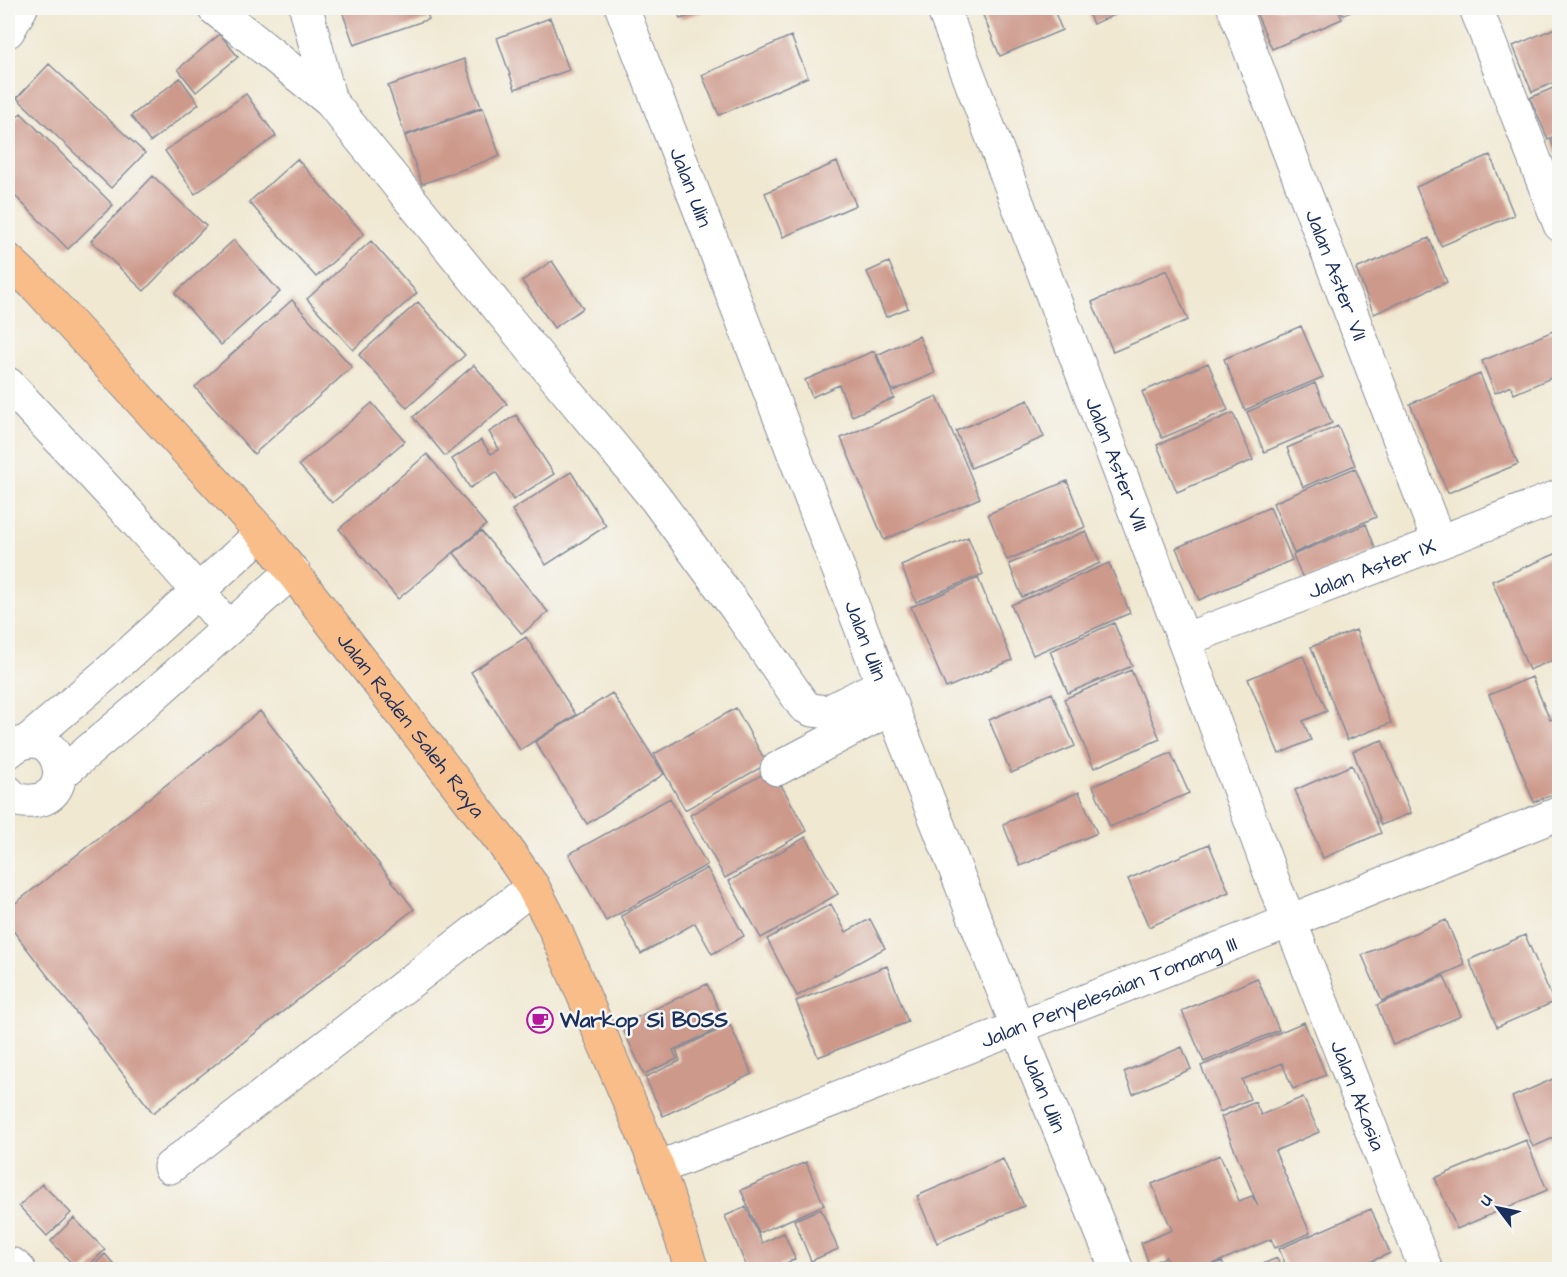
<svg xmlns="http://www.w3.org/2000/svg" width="1567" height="1277" font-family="'Architects Daughter',sans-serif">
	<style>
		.building { fill: #cd998b }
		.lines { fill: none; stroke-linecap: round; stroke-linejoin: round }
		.minor-casing { stroke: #868c98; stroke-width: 35 }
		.major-casing { stroke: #868c98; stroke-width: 35 }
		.minor { stroke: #fff; stroke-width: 33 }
		.major { stroke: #f8bd89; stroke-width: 33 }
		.labels { text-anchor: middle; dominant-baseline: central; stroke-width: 5; stroke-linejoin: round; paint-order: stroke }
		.street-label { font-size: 21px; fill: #1b2f5e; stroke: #f6f6f2 }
		.poi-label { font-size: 21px; font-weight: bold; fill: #1b2f5e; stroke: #f6f6f2; text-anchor: start }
	</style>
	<rect width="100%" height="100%" fill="#f6f6f2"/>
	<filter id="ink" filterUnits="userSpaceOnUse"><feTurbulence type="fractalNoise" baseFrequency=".0167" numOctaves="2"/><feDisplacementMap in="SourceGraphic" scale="12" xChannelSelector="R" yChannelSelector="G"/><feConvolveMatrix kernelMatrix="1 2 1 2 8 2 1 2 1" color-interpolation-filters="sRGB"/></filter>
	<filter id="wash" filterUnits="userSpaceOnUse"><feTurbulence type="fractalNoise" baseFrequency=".008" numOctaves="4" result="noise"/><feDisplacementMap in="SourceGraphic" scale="24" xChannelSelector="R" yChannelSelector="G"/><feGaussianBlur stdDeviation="1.35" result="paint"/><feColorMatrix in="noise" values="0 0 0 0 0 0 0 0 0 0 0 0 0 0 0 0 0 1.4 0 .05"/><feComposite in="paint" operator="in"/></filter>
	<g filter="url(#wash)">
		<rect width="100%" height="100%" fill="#f0e8d1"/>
		<g id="blocks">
			<!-- building -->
			<path class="building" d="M341 8H425L429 19 354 45Z
				M677 8H713L680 19Z
				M980 8H1053L1062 30 1000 56Z
				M1086 8H1131L1093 24Z
				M1254 8H1337L1342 19 1272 49Z
				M1340 8H1361L1343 15Z
				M550 18 569 70 515 89 497 38Z
				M1560 26V80L1532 92 1513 46Z
				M220 34 238 57 196 92 178 69Z
				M791 36 808 77 719 115 702 75Z
				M464 59 481 107 405 135 388 86Z
				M49 64 145 153 111 188 17 98Z
				M180 78 199 104 150 142 131 116Z
				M1560 85V134L1548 139 1530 98Z
				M246 94 276 136 195 194 165 151Z
				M483 108 500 156 422 184 405 136Z
				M21 113 113 205 68 249 8 189V126Z
				M1559 136V161L1551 140Z
				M1490 155 1514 215 1441 246 1416 187Z
				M297 159 364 234 316 277 249 202Z
				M837 162 856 205 783 237 765 193Z
				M153 176 206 226 144 291 91 241Z
				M1429 238 1447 282 1374 314 1356 269Z
				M234 240 280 292 221 345 175 293Z
				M371 241 417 293 353 350 307 299Z
				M552 261 583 308 554 328 522 281Z
				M889 262 908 308 886 317 867 272Z
				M1167 270 1188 320 1113 352 1092 302Z
				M292 300 352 367 254 454 195 387Z
				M418 302 465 355 407 408 359 355Z
				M1301 326 1323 377 1245 410 1224 359Z
				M1558 329 1560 334V374L1514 394 1511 386 1495 393 1482 361Z
				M919 336 935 373 893 391 877 355Z
				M874 351 894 398 852 416 839 385 812 397 805 380Z
				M1208 363 1228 410 1162 438 1142 392Z
				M474 365 507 404 445 456 413 417Z
				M1480 374 1518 464 1448 493 1410 404Z
				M1315 383 1332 423 1264 452 1247 412Z
				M937 396 980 498 884 540 841 438Z
				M1028 400 1044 437 971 468 956 431Z
				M372 403 405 441 332 503 299 465Z
				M1233 413 1253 460 1177 492 1157 445Z
				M516 415 554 474 513 500 496 472 470 488 452 459 481 440 491 454 499 449 489 432Z
				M1338 426 1355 465 1303 487 1287 448Z
				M427 454 486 525 398 599 339 529Z
				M1355 468 1376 517 1294 553 1273 503Z
				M571 472 606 526 546 565 512 510Z
				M1067 481 1085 527 1007 560 988 514Z
				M1270 507 1292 560 1199 600 1176 548Z
				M1366 524 1376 550 1304 581 1293 555Z
				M481 531 548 612 522 634 454 553Z
				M1086 531 1100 563 1022 597 1009 564Z
				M968 537 983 574 916 602 901 565Z
				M1560 552V657L1529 670 1492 581Z
				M1109 563 1130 613 1033 655 1011 605Z
				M978 578 1012 660 946 688 911 607Z
				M1114 623 1132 666 1068 693 1050 651Z
				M1356 630 1391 723 1347 740 1311 647Z
				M526 637 576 715 520 750 471 672Z
				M1303 656 1327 711 1303 721 1311 740 1279 754 1248 679Z
				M1131 670 1160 739 1094 768 1064 699Z
				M1532 677 1550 720 1560 716V792L1534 802 1489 695Z
				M612 693 664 774 587 824 535 742Z
				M1052 693 1075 746 1011 773 989 720Z
				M736 708 767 764 685 810 654 754Z
				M260 711 414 909 153 1113 8 924V909Z
				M1382 740 1411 813 1381 825 1353 751Z
				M1171 753 1189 793 1110 827 1093 786Z
				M1352 765 1381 833 1323 858 1295 790Z
				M772 769 807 831 725 878 690 815Z
				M1079 792 1097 833 1020 866 1003 824Z
				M670 798 707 865 606 921 569 854Z
				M806 837 838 894 761 938 729 881Z
				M1209 844 1229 892 1149 927 1128 879Z
				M707 868 744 936 712 954 695 923 641 954 621 916Z
				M831 904 846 932 870 919 885 948 797 996 767 939Z
				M1446 920 1465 965 1382 1001 1362 955Z
				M1525 935 1554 1002 1497 1027 1469 960Z
				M887 966 908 1022 818 1057 796 1001Z
				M1444 976 1461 1016 1393 1045 1377 1005Z
				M1257 978 1279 1030 1204 1062 1182 1011Z
				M707 984 726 1025 673 1050 677 1059 644 1074 621 1025Z
				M1304 1022 1326 1075 1293 1089 1282 1063 1242 1080 1250 1099 1220 1112 1201 1066Z
				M730 1025 752 1074 663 1116 645 1077 680 1061 676 1050Z
				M1182 1047 1191 1069 1133 1094 1124 1072Z
				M1560 1076V1135L1533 1147 1512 1097Z
				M1303 1097 1319 1132 1275 1151 1310 1233 1275 1248 1271 1239 1199 1270H1171L1166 1257 1149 1264 1141 1243 1172 1230 1152 1184 1220 1155 1239 1201 1252 1196 1258 1206 1221 1117 1255 1102 1261 1115Z
				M1526 1140 1547 1190 1457 1229 1435 1178Z
				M1003 1159 1024 1206 937 1243 917 1196Z
				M806 1162 824 1205 759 1233 741 1190Z
				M42 1184 71 1213 47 1236 19 1206Z
				M746 1207 762 1243 784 1233 795 1259 771 1270H748L725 1216Z
				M821 1209 838 1249 811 1261 794 1220Z
				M1371 1209 1390 1253 1352 1270H1288L1279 1249Z
				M74 1218 105 1250 84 1270H78L51 1241Z
				M105 1254 119 1270H89Z
				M1277 1258 1282 1270H1249Z
				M1222 1261 1226 1270H1202Z"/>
		</g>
	</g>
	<g filter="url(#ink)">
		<use href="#blocks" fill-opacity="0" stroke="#868c98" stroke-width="1.5"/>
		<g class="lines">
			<!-- minor casing -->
			<g class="minor-casing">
				<g id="minor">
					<path d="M214 8 330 101 532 349 656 499 737 609 804 706 812 710 828 712 883 684"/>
					<path d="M306 8 330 101"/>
					<path id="s1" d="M622 8 892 708 1018 1028 1117 1270"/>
					<path id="s2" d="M943 8 1184 640 1276 889 1290 921 1426 1270"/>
					<path id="s3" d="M1234 8 1439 542"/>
					<path d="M1476 8 1560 225"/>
					<path d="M8 31 21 8"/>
					<path d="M8 384C82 464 160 543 228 628"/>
					<path id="s4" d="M1184 640 1560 496"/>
					<path d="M29 740 111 670 262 533"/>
					<path d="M8 752C55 711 83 797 33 801 23 802 14 800 8 792"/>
					<path d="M777 769 892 708"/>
					<path d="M60 775 138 709 293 571"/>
					<path d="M170 1167 533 887"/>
					<path id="s5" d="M658 1168 1290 921 1560 813"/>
					<path d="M8 1264 13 1265 19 1270"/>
				</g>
			</g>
			<!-- major casing -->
			<g class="major-casing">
				<g id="major">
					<path id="s6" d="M8 260 38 288 262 533 502 842 533 887 554 927 658 1168 692 1270"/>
				</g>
			</g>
			<!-- minor -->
			<use href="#minor" class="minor"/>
			<!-- major -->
			<use href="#major" class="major"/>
		</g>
	</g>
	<!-- icons -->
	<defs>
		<g id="cafe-ring" transform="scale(1.35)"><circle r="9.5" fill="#f6f6f2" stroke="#b5179e" stroke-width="1.5"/><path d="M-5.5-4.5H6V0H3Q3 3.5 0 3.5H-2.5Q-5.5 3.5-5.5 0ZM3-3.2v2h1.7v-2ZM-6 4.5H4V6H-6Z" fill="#b5179e"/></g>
	</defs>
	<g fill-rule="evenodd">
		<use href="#cafe-ring" x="540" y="1020"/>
	</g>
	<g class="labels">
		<!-- street labels -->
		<g class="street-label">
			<text stroke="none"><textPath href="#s1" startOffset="192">Jalan Ulin</textPath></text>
			<text stroke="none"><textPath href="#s3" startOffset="286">Jalan Aster VII</textPath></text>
			<text stroke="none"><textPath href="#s2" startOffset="488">Jalan Aster VIII</textPath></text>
			<text stroke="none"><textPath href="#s4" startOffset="201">Jalan Aster IX</textPath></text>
			<text stroke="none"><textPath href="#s1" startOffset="678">Jalan Ulin</textPath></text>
			<text stroke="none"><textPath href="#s6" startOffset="616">Jalan Raden Saleh Raya</textPath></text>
			<text stroke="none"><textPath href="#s5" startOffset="484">Jalan Penyelesaian Tomang III</textPath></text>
			<text stroke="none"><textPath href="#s1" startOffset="1164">Jalan Ulin</textPath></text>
			<text stroke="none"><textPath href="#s2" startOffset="1164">Jalan Akasia</textPath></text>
		</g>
		<!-- poi labels -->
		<g class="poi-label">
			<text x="560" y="1020">Warkop Si BOSS</text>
		</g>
	</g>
	<!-- margin -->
	<rect width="1567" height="1277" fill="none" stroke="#f6f6f2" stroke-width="30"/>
	<!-- north arrow -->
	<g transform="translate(1498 1208) rotate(302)" stroke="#f6f6f2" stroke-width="4.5" paint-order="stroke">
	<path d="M0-4.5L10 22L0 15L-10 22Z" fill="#1b2f5e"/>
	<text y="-9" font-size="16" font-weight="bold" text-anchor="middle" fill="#1b2f5e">U</text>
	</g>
</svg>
